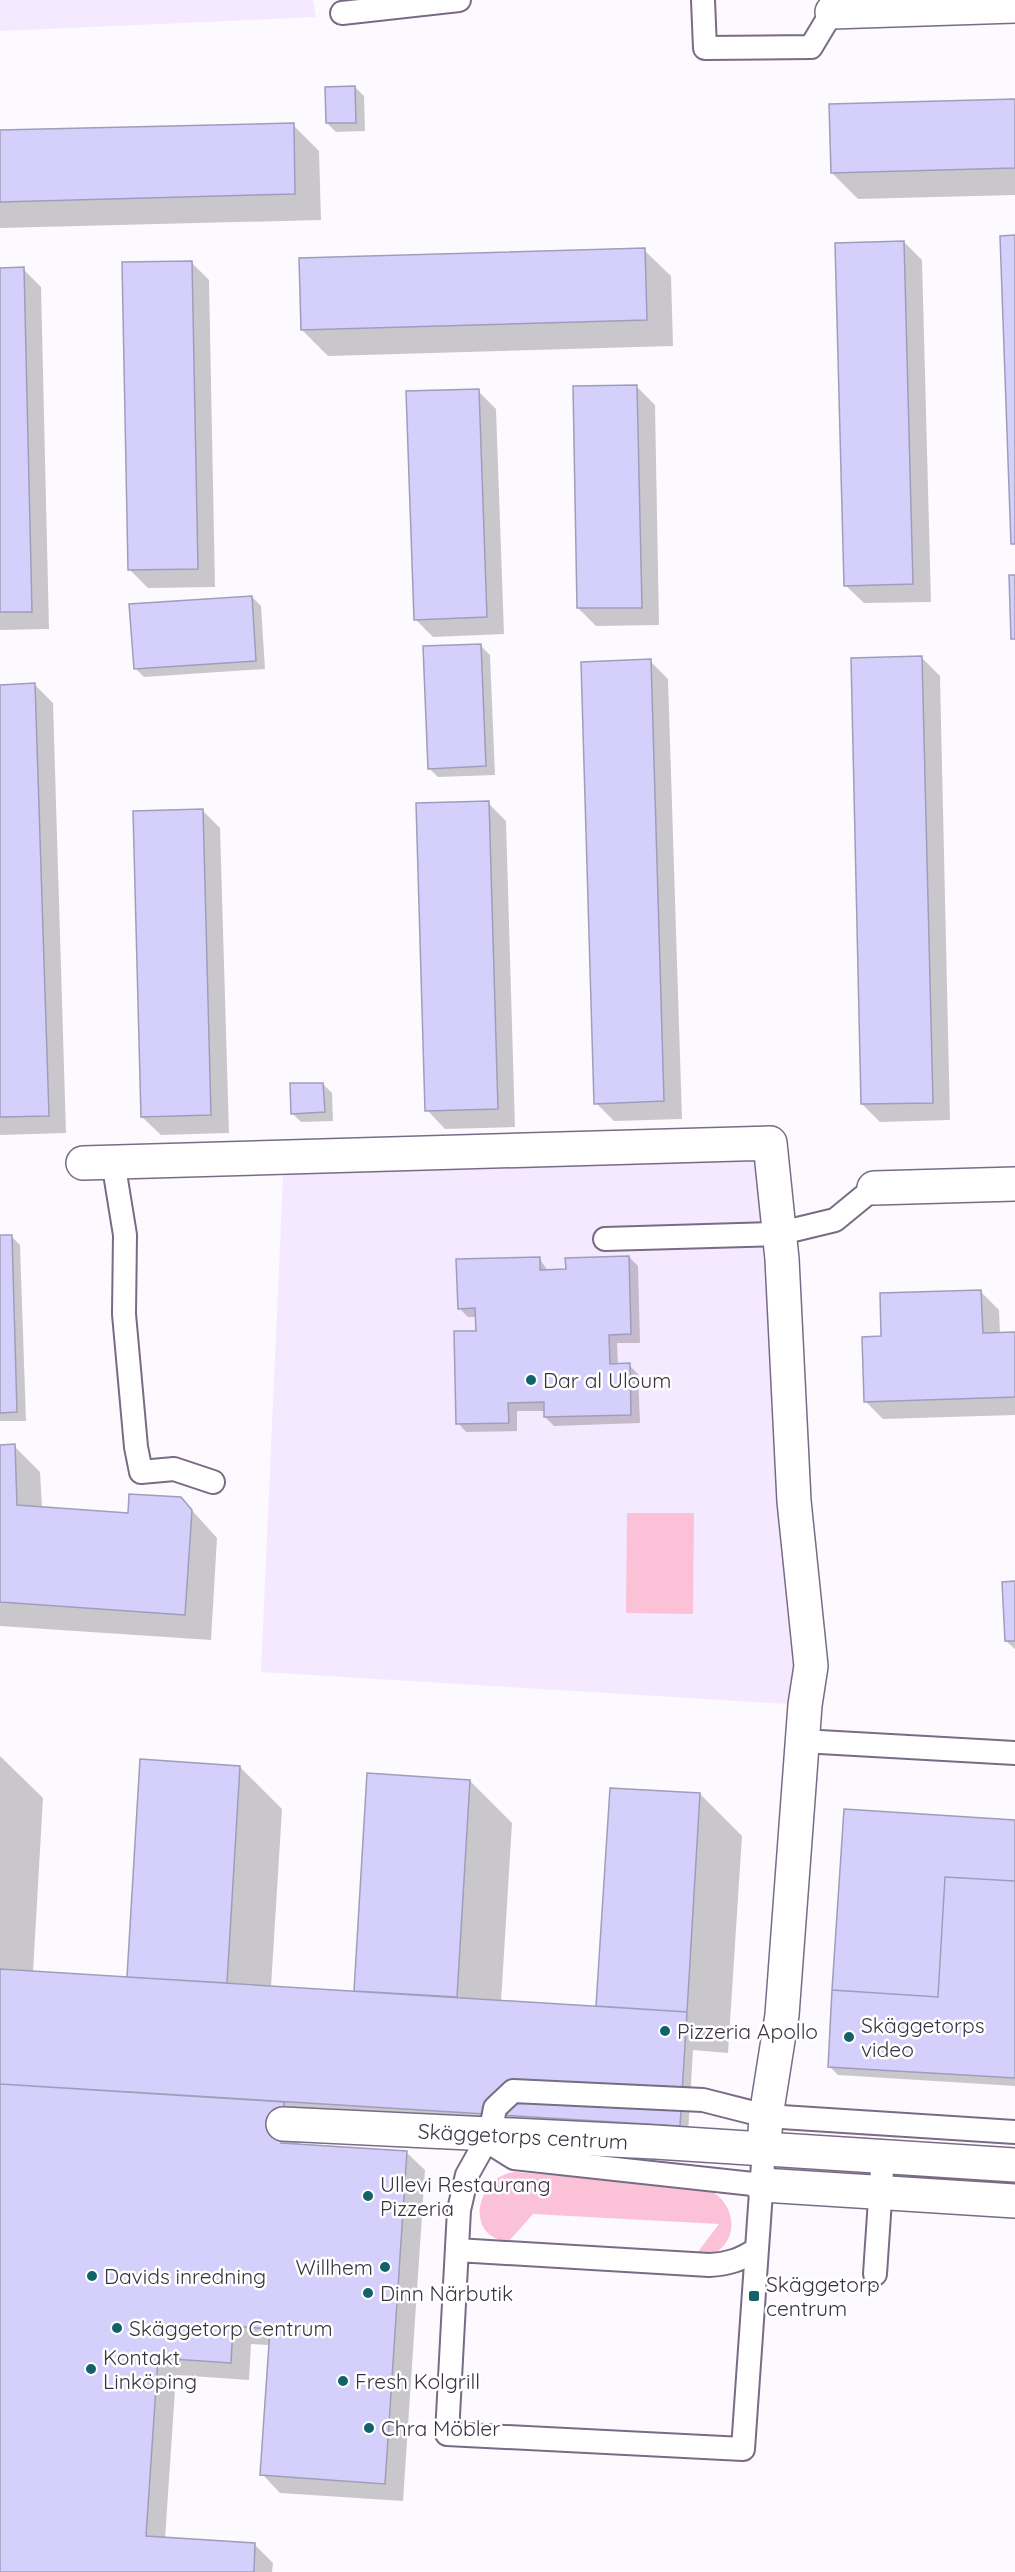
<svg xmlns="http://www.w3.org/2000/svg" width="1015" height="2572" font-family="Quicksand,sans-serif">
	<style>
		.built { fill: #f5e9ff }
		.green { fill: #fac1d7 }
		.shadow { fill: #0003 }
		.building { fill: #d4d0fb; stroke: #a09dbb; stroke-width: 1.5 }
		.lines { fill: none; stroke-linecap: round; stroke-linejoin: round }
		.service-casing { stroke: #7a6b85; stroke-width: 26 }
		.minor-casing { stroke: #7a6b85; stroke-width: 36 }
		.service { stroke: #fff; stroke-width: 22 }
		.minor { stroke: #fff; stroke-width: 33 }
		.poi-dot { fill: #13626a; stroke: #fff; stroke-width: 2 }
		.labels { text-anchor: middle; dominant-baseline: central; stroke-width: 5; stroke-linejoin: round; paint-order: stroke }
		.poi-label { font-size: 21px; fill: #3a333f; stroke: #fff; text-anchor: start }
		.street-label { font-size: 21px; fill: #3a333f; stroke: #fff }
	</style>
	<rect width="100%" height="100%" fill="#fcf9ff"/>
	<!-- built -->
	<path class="built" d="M0 0H313L316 17 0 31Z
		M770 1143 805 1705 261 1672 284 1156Z"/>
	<!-- green -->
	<path class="green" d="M627 1513H694L693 1614 626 1613Z
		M515 2172 706 2189C732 2198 742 2234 717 2252L697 2253 719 2224 533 2214 508 2242C461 2235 479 2175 515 2172Z"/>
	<!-- shadow -->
	<path class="shadow" d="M355 87 364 96 365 131 336 132 327 123Z
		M1015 101V195L858 199 832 173Z
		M293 125 319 151 321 220 0 228V132Z
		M904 242 922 260 931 602 864 603 845 585Z
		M644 250 671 276 673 346 328 356 302 330Z
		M191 262 209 280 215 587 148 588 130 570Z
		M0 269H23L41 287 49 629 0 630Z
		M637 387 655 405 659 625 596 626 578 608Z
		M478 391 496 409 504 634 433 637 415 619Z
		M252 597 261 606 265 669 144 677 135 668Z
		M481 646 490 655 495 775 438 777 429 768Z
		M922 658 940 676 950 1120 880 1122 862 1104Z
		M650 661 668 679 682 1119 614 1121 596 1103Z
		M35 685 53 703 66 1133 0 1135V686Z
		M488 803 506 821 515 1127 445 1129 427 1110Z
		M202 810 220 828 229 1133 161 1135 142 1117Z
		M323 1084 332 1093 333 1121 301 1122 292 1113Z
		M11 1236 20 1245 26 1421H0V1237Z
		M629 1257 638 1266 640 1343H617L618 1365H629L638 1374 640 1423 554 1426 545 1417V1411H517V1431L466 1432 458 1423 477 1332V1317H468L459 1308 539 1258 548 1271H567Z
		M981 1292 999 1310 1000 1334H1015V1415L883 1419 865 1401 883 1338Z
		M0 1446H14L40 1472 42 1508 129 1515 181 1498 217 1538 211 1640 0 1626Z
		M1015 1582V1649L1006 1641Z
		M0 1756 43 1798 33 1972 128 1978 240 1767 282 1809 271 1987 355 1992 368 1775 470 1781 512 1823 501 2002 600 2008 598 2005 700 1794 742 1836 728 2053 693 2050 688 2134 302 2121 300 2145 406 2152 425 2170 403 2501 280 2493 262 2474 270 2345 251 2344 249 2380 176 2375 165 2539 255 2545 273 2563 272 2572H0Z
		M1015 1821V2086L838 2075 829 2066Z"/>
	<!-- building -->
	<path class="building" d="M355 86 356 123H326L325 87Z
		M1015 99V168L831 173 829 104Z
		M294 123 295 194 0 202V130Z
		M1015 235V544H1011L1000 236Z
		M904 241 913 584 844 586 835 243Z
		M645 248 647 320 301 330 299 258Z
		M192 261 198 569 128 570 122 262Z
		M24 267 32 612H0V268Z
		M637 385 642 608H577L573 386Z
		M479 389 487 617 414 620 406 391Z
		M1009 575H1015V639H1011Z
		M252 596 256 661 134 669 129 604Z
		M481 644 486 766 428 769 423 646Z
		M922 656 933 1103 861 1104 851 658Z
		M651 659 664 1101 594 1104 581 662Z
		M35 683 49 1116 0 1117V685Z
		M489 801 498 1109 425 1111 416 803Z
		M203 809 211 1115 141 1117 133 811Z
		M290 1083H323L325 1112 291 1114Z
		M0 1235H12L17 1412 0 1413Z
		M629 1256 631 1334 609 1335 610 1364 630 1363 631 1415 544 1417V1402L508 1403 509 1423 456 1424 454 1331H476L475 1308 458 1309 456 1259 540 1257V1270L566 1269 565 1258Z
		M981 1290 983 1333 1015 1332V1397L864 1402 862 1337 881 1336 880 1293Z
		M15 1444 17 1505 128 1513 129 1494 181 1497 192 1510 185 1615 0 1602V1445Z
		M1015 1581V1641H1005L1002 1582Z
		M140 1759 240 1766 227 1983 127 1977Z
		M367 1773 470 1780 457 1997 354 1991Z
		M610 1788 700 1793 687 2012 596 2006Z
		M844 1809 1015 1820V1881L945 1877 938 1997 832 1990Z
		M945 1877 1015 1881V2078L828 2067 832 1990 938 1997Z
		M0 1969 687 2012 680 2126 0 2084Z
		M0 2084 284 2102 281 2143 407 2151 385 2484 260 2475 270 2329 233 2326 231 2363 158 2358 146 2536 255 2543 254 2572H0Z"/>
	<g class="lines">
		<!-- service casing -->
		<g class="service-casing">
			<path id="service" d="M703 0 705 48 811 47 832 12
				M342 13 459 0
				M113 1161 125 1235 124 1314 136 1447 141 1472 174 1469 213 1482
				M605 1239 777 1234 835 1220 874 1188
				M802 1741 1015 1753
				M490 2134 498 2148 514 2158 762 2185
				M764 2149 743 2449 447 2434 459 2210 467 2175 490 2134 495 2108 513 2091 703 2100 766 2116 1015 2132
				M457 2250 709 2265C728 2264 741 2260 757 2249
				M875 2274 883 2155"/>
		</g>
		<!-- minor casing -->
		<g class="minor-casing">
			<path id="minor" d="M832 12 1015 6
				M83 1163 770 1143 782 1259 794 1501 811 1666 805 1705 782 2015 766 2116 764 2149
				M874 1188 1015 1184
				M283 2124 655 2142 1015 2165
				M762 2185 1015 2201"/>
		</g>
		<!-- service -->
		<use href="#service" class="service"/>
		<!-- minor -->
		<use href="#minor" class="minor"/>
	</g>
	<!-- markers -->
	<g class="poi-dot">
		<circle cx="531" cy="1380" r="6"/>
		<circle cx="665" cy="2031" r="6"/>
		<circle cx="849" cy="2037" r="6"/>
		<circle cx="368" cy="2196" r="6"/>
		<circle cx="385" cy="2267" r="6"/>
		<circle cx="92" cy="2276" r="6"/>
		<circle cx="368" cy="2293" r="6"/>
		<rect x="748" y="2290" width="12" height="12" rx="3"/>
		<circle cx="117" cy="2328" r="6"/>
		<circle cx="91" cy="2369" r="6"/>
		<circle cx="343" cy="2381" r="6"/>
		<circle cx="369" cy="2428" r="6"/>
	</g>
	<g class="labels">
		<!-- poi labels -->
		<g class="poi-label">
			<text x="543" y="1380">Dar al Uloum</text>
			<text x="861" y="2025">Skäggetorps<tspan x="861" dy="24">video</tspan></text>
			<text x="677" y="2031">Pizzeria Apollo</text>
			<text x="380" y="2184">Ullevi Restaurang<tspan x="380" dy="24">Pizzeria</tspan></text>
			<text x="373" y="2267" text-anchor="end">Willhem</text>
			<text x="104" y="2276">Davids inredning</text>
			<text x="766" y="2284">Skäggetorp<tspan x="766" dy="24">centrum</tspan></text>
			<text x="380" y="2293">Dinn Närbutik</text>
			<text x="129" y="2328">Skäggetorp Centrum</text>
			<text x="103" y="2357">Kontakt<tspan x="103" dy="24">Linköping</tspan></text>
			<text x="355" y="2381">Fresh Kolgrill</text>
			<text x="381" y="2428">Chra Möbler</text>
		</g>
		<!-- street labels -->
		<g class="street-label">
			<text transform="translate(523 2136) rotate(3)">Skäggetorps centrum</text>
		</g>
	</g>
</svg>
